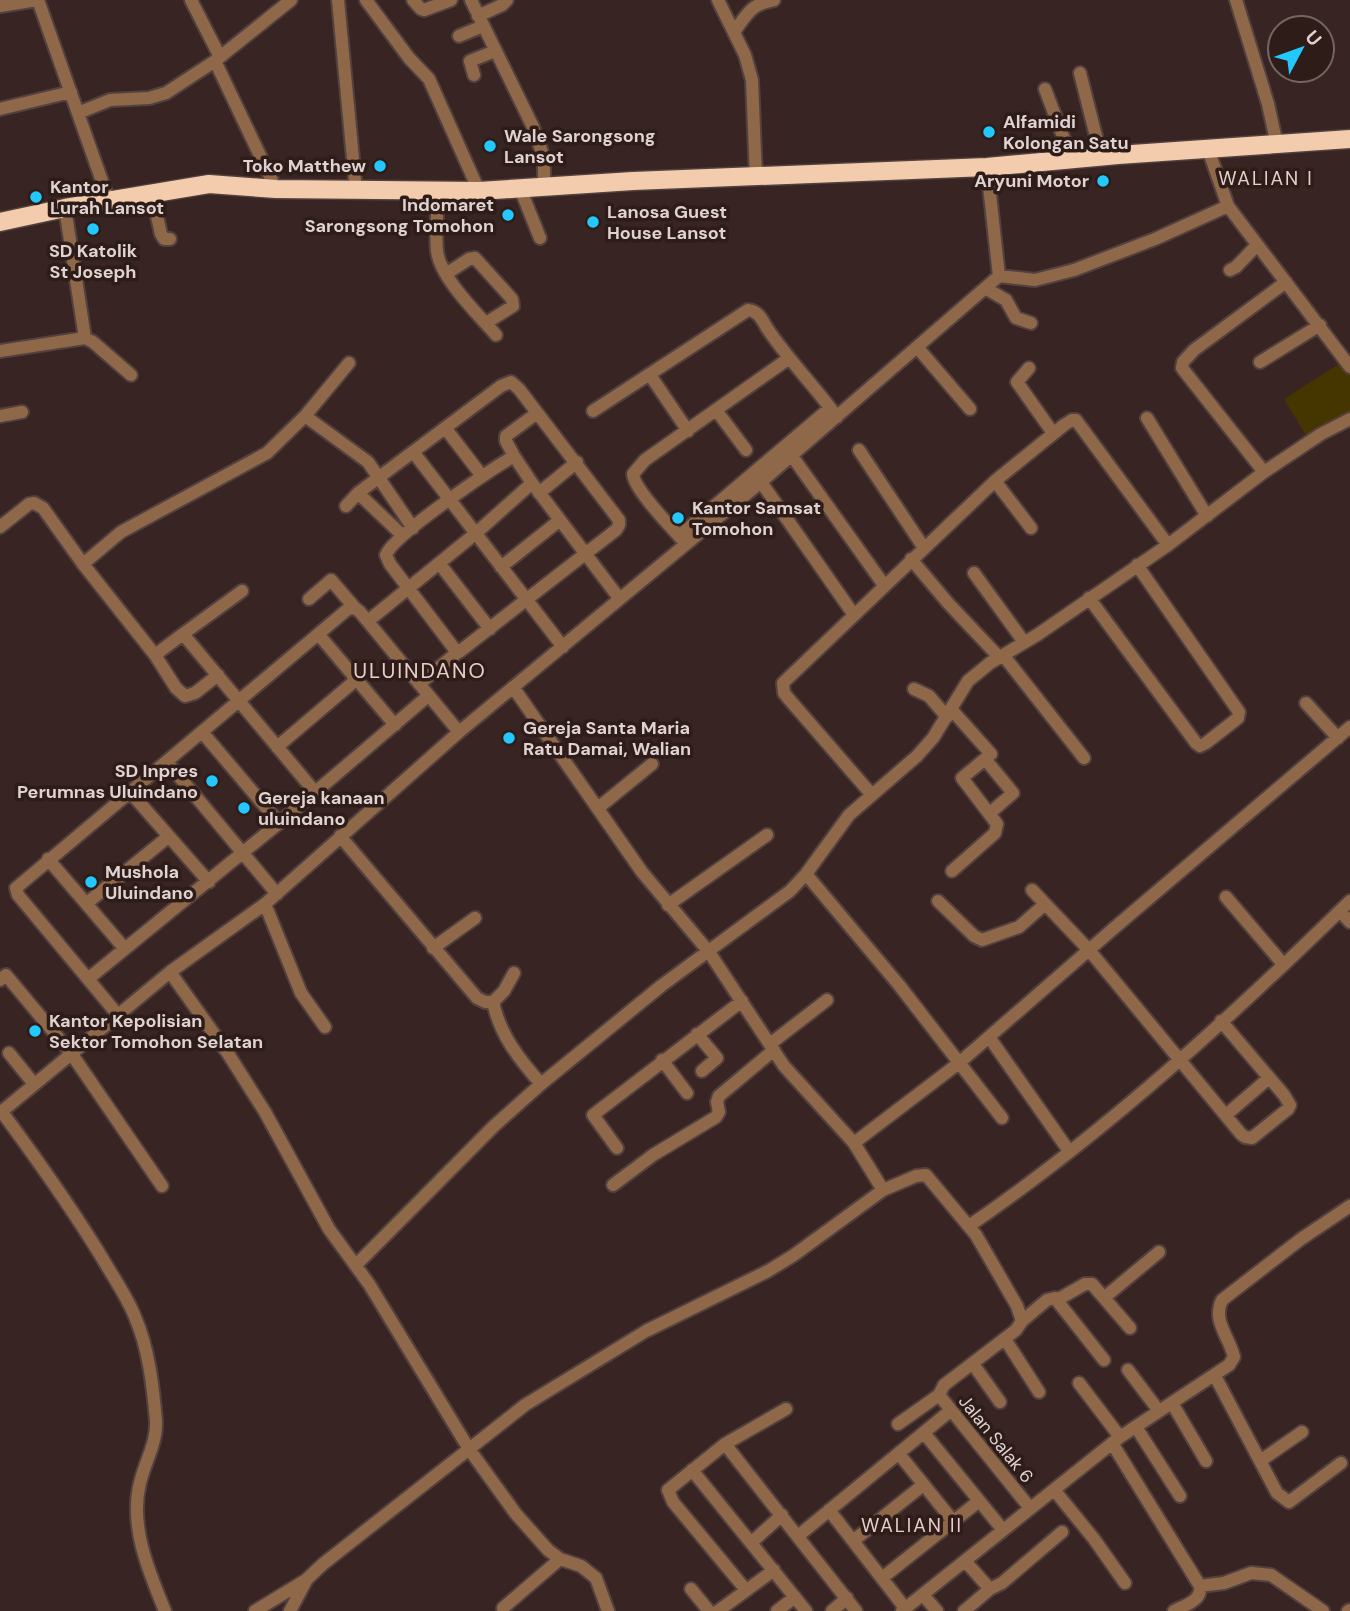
<svg xmlns="http://www.w3.org/2000/svg" width="1350" height="1611" font-family="'DM Sans',sans-serif">
	<style>
		.garden { fill: #453600 }
		.lines { fill: none; stroke-linecap: round; stroke-linejoin: round }
		.minor-casing { stroke: #53413f; stroke-width: 16 }
		.highway-casing { stroke: #53413f; stroke-width: 21 }
		.minor { stroke: #8f6849; stroke-width: 12 }
		.highway { stroke: #f3ccae; stroke-width: 18 }
		.poi-dot { fill: #23c9fe; stroke: #2e1c19; stroke-width: 2.5 }
		.labels { text-anchor: middle; dominant-baseline: central; stroke-width: 7; stroke-linejoin: round; paint-order: stroke }
		.poi-label { font-size: 18px; font-weight: bold; fill: #dfd2d0; stroke: #2e1c19; text-anchor: start }
		.street-label { font-size: 18px; fill: #dfd2d0; stroke: #2e1c19 }
		.neighbourhood-label { font-size: 19px; letter-spacing: 2px; fill: #e9cfcc; stroke: #2e1c19 }
		.quarter-label { font-size: 21px; letter-spacing: 2px; fill: #e9cfcc; stroke: #2e1c19 }
	</style>
	<rect width="100%" height="100%" fill="#382523"/>
	<!-- garden -->
	<path class="garden" d="M1344 361 1350 373V411L1307 437 1284 399Z"/>
	<g class="lines">
		<!-- minor casing -->
		<g class="minor-casing">
			<path id="minor" d="M38 0 109 201
				M191 0 220 57
				M338 0 356 191
				M366 0 409 58 429 79 479 191
				M413 0 421 9 424 10 451 0
				M471 0 533 127 544 158V186
				M718 0 745 55 752 80 756 178
				M1236 0 1268 104 1277 145
				M0 6 37 0
				M478 16 502 5 507 0
				M734 32C747 14 751 4 774 0
				M459 36 483 26
				M1080 73 1101 156
				M474 75 470 61 495 51
				M1045 89 1064 139 1068 160
				M0 109 71 92
				M78 113 110 100 149 98 166 93 215 61
				M1208 149 1228 206 1350 367
				M520 188 540 238
				M276 189 215 61 291 0
				M438 191C438 210 435 231 437 251 440 278 478 314 496 335
				M152 194 161 234 164 239H170
				M1230 270 1236 267 1257 245
				M446 274 469 259 475 258 512 299 513 306 486 323
				M999 276 1035 280 1074 270 1155 239 1228 206
				M985 288 1006 300 1016 318 1031 323
				M85 338 93 342 131 375
				M917 347 970 409
				M0 351 85 338 65 208
				M1260 362 1320 325
				M1029 368 1017 382 1053 433
				M650 375 688 431
				M716 410 746 450
				M593 411 748 310C759 311 762 320 767 328 788 360 815 386 837 417
				M0 416 22 412
				M305 416 368 462 413 528
				M1147 418 1207 516
				M446 429 482 476
				M859 450 924 548
				M414 453 563 647
				M514 456 532 483
				M792 456 884 585
				M1264 472 1182 368 1183 362 1194 350 1286 282
				M995 481 1031 528
				M761 482 854 615
				M539 493 577 462
				M346 506 358 493
				M0 527 29 504 34 503 43 508 83 564 155 655 183 634 315 792
				M402 535 358 493 501 386 511 382 519 389 619 520V525L616 530 459 652 456 651 390 564 386 555C393 535 492 469 514 456L506 441V436L537 413
				M679 536 830 408
				M686 544C674 530 634 490 633 474L645 460 788 359
				M911 559 948 603 999 657
				M439 563 490 629
				M83 564 121 532 267 453 305 416 349 363
				M501 567 560 520
				M974 573 1024 642
				M1089 598 1196 743 1200 746 1206 743 1238 718 1239 712 1137 565
				M309 599 331 580 355 608
				M368 621 475 534 532 483 619 598
				M183 634 242 591
				M319 635 395 725
				M155 655 176 688 185 696 195 693 218 675
				M1003 655 1084 758
				M419 684 458 652
				M513 687 642 872 709 952 784 1066 854 1143 883 1190 916 1176 926 1175 976 1235 1017 1306 1022 1321 1016 1330 944 1385 939 1395 1030 1508
				M914 689 929 696 947 717
				M1306 703 1338 738
				M951 709 991 754 962 778 997 824 995 833 952 871
				M202 732 279 823
				M277 747 357 679
				M985 759 1013 793 990 813
				M167 762 277 894
				M131 793 209 882
				M872 795 788 698 784 693 783 683 995 481 1064 425 1072 420H1076L1168 545
				M598 808 652 764
				M340 836 477 998 485 1002H493L504 991 514 973
				M48 859 125 949
				M806 874 899 985 1002 1118
				M1032 890 1089 950 1241 1134 1245 1137 1252 1138 1288 1109 1290 1105 1284 1095 1221 1021
				M1226 897 1283 964
				M938 901 974 936 982 940 1019 927 1045 904
				M87 903 168 837
				M265 904 301 993 325 1027
				M668 905 767 835
				M1340 911 1350 922
				M433 948 475 918
				M170 972 227 1052 265 1112 329 1229 369 1284 469 1449 516 1514 548 1550 560 1559 581 1566 596 1578 608 1611
				M88 979 279 823 428 696
				M0 980 6 975 71 1053 162 1186
				M493 1002C500 1035 519 1059 541 1084
				M118 1015 18 895 16 888 348 609 355 608 360 612 459 732
				M697 1034 717 1058 702 1071
				M989 1037 1069 1151
				M770 1044 827 1000
				M9 1053 34 1084
				M662 1060 687 1093
				M2 1112C39 1162 75 1212 107 1266 117 1283 128 1299 135 1317 149 1349 153 1387 156 1421 157 1444 145 1461 140 1483 129 1526 149 1572 165 1611
				M0 1113 170 972 265 904 459 732 761 482 999 276 987 167
				M1226 1115 1269 1078
				M854 1143 959 1063 1113 929 1350 727
				M617 1148 593 1115 742 1001
				M613 1185 653 1155 716 1117 719 1112 717 1102 719 1096 774 1050
				M969 1226C1106 1132 1231 1017 1350 901
				M356 1265 494 1126 541 1084 661 986 790 891 806 874 849 815 917 756 933 738 968 681 990 663 1037 635 1168 545 1264 472 1321 434 1350 419
				M1105 1297 1159 1252
				M1057 1300 1085 1284H1092L1130 1328
				M1022 1321 1047 1300 1055 1298 1104 1360
				M1005 1339 1039 1392
				M973 1364 1000 1402
				M1128 1370 1159 1411
				M1215 1376 1260 1461 1302 1432
				M1079 1383 1120 1437
				M1172 1403 1206 1461
				M898 1424 939 1395
				M1136 1427 1180 1496
				M924 1433 1003 1530
				M1112 1443 1200 1586C1202 1601 1185 1605 1174 1611
				M725 1444 856 1611
				M899 1454 953 1521
				M1260 1461 1277 1493 1289 1502 1341 1463
				M692 1470 806 1611
				M1055 1491 1094 1539 1125 1583
				M829 1510 905 1608
				M798 1536 950 1411
				M853 1541 923 1485
				M752 1542 782 1515
				M965 1561 990 1589
				M882 1578 979 1501
				M1200 1586 1224 1583 1251 1573 1271 1575 1323 1611
				M691 1589 709 1611
				M746 1590 673 1502 668 1490 725 1444 786 1409
				M923 1595 937 1611
				M503 1608 560 1559
				M255 1611 306 1580
				M290 1611 307 1579 323 1564 525 1405 646 1331 768 1271 794 1255 883 1190
				M718 1611 774 1570
				M777 1611 795 1597
				M832 1611 847 1598
				M902 1611 1120 1437 1229 1365 1234 1357C1229 1336 1212 1321 1222 1300L1301 1239 1350 1206
				M964 1611 990 1589 1002 1583 1062 1532
				M1348 1611 1350 1610"/>
		</g>
		<!-- highway casing -->
		<g class="highway-casing">
			<path id="highway" d="M0 222 65 208 209 184 276 189 479 191 633 181 987 167 1118 155 1350 139"/>
		</g>
		<!-- minor -->
		<use href="#minor" class="minor"/>
		<!-- highway -->
		<use href="#highway" class="highway"/>
	</g>
	<!-- markers -->
	<g class="poi-dot">
		<circle cx="989" cy="132" r="7"/>
		<circle cx="490" cy="146" r="7"/>
		<circle cx="380" cy="166" r="7"/>
		<circle cx="1103" cy="181" r="7"/>
		<circle cx="36" cy="197" r="7"/>
		<circle cx="508" cy="215" r="7"/>
		<circle cx="593" cy="222" r="7"/>
		<circle cx="93" cy="229" r="7"/>
		<circle cx="678" cy="518" r="7"/>
		<circle cx="509" cy="738" r="7"/>
		<circle cx="212" cy="781" r="7"/>
		<circle cx="244" cy="808" r="7"/>
		<circle cx="91" cy="882" r="7"/>
		<circle cx="35" cy="1031" r="7"/>
	</g>
	<g class="labels">
		<!-- poi labels -->
		<g class="poi-label">
			<text x="1003" y="122">Alfamidi<tspan x="1003" dy="21">Kolongan Satu</tspan></text>
			<text x="504" y="136">Wale Sarongsong<tspan x="504" dy="21">Lansot</tspan></text>
			<text x="366" y="166" text-anchor="end">Toko Matthew</text>
			<text x="1089" y="181" text-anchor="end">Aryuni Motor</text>
			<text x="50" y="187">Kantor<tspan x="50" dy="21">Lurah Lansot</tspan></text>
			<text x="494" y="205" text-anchor="end">Indomaret<tspan x="494" dy="21">Sarongsong Tomohon</tspan></text>
			<text x="607" y="212">Lanosa Guest<tspan x="607" dy="21">House Lansot</tspan></text>
			<text x="93" y="251" text-anchor="middle">SD Katolik<tspan x="93" dy="21">St Joseph</tspan></text>
			<text x="692" y="508">Kantor Samsat<tspan x="692" dy="21">Tomohon</tspan></text>
			<text x="523" y="728">Gereja Santa Maria<tspan x="523" dy="21">Ratu Damai, Walian</tspan></text>
			<text x="198" y="771" text-anchor="end">SD Inpres<tspan x="198" dy="21">Perumnas Uluindano</tspan></text>
			<text x="258" y="798">Gereja kanaan<tspan x="258" dy="21">uluindano</tspan></text>
			<text x="105" y="872">Mushola<tspan x="105" dy="21">Uluindano</tspan></text>
			<text x="49" y="1021">Kantor Kepolisian<tspan x="49" dy="21">Sektor Tomohon Selatan</tspan></text>
		</g>
		<!-- street labels -->
		<g class="street-label">
			<text transform="translate(996 1439) rotate(51)">Jalan Salak 6</text>
		</g>
		<!-- neighbourhood labels -->
		<g class="neighbourhood-label">
			<text x="1266" y="178">WALIAN I</text>
			<text x="912" y="1525">WALIAN II</text>
		</g>
		<!-- quarter labels -->
		<g class="quarter-label">
			<text x="420" y="671">ULUINDANO</text>
		</g>
	</g>
	<!-- north arrow -->
	<g transform="translate(1301 49) rotate(49)"><circle r="33" fill="#2e1c19" stroke="#756562" stroke-width="2"/>
	<path d="M0-5L12 26L0 18L-12 26Z" fill="#23c9fe"/>
	<text y="-10" font-size="19" font-weight="bold" text-anchor="middle" fill="#dfd2d0">U</text>
	</g>
</svg>
